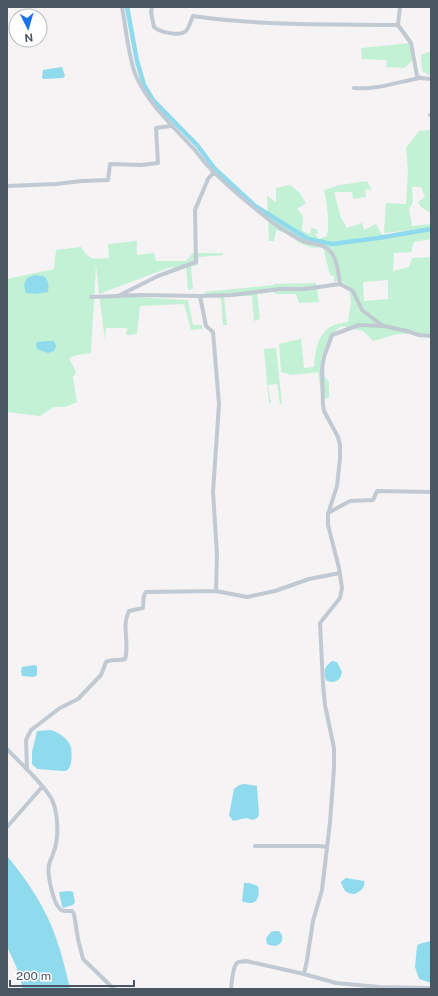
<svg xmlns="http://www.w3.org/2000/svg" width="438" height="996" font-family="'Public Sans',sans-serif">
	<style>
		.green { fill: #c3f1d5; fill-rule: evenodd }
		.water { fill: #90daee }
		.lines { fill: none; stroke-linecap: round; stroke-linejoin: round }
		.canal { stroke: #90daee; stroke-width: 4.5 }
		.minor { stroke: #c1cad2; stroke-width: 4 }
	</style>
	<rect width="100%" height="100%" fill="#f5f3f3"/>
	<!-- green -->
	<path class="green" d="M411 43C413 56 416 60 404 68L386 67 387 60 362 59 361 48Z
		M431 51V76L422 71 421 55Z
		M431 130V213L421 207 418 202 425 197 421 187H412L413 202 409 209 412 226 431 224V228L384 233 386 203 406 204 408 171 406 148 419 131Z
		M367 181 372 190 365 189 366 197 353 199 352 192H334L341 218 347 228 362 223 364 230 376 224 383 237 431 229V239L414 242 411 252 394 253 393 271 409 267 412 258 431 257V336L416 334H397L373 341 363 331 341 326 331 335C330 338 330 342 329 345 323 355 317 356 325 369L324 376 329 382V398L322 399 318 372 292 375 281 372 279 344 301 339 304 368 314 367C315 352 317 336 330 327 335 324 342 323 348 322L351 302 349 287 339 279 334 283V276L330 275 323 247 313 248 297 242 295 236 276 230 274 241H269L267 196 276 202V188L290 185 300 193 306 203 297 209 303 216 302 231 310 234 311 228 317 229 318 234 314 233 319 239 327 236C330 220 327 205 324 190L340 185ZM388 280V299L364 301 363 282Z
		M137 241V255L154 253 156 261H186L193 253H223V255L199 257 198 265 191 266 193 289 188 290 186 266 168 268 99 294 96 265 91 353 77 355 69 358 76 372 73 377 77 402 65 407H54L40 416 7 412V279L54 269 56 250 81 247C89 261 95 259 109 258L108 244Z
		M316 283 319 302 299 303 296 294H275L274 292 257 294 260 319 254 321 252 296H224L227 325H223L221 299 207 295 204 292 274 285V284Z
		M99 295 188 300 193 325H202V329L191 330 184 304 140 306 137 334 126 335 127 328H106L105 340Z
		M276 348 282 403 280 404 277 384 268 385 271 403H269L264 349Z"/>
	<!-- water -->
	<path class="water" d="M62 67 65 76 63 78 44 79 42 78 43 70Z
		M34 275 44 276C49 281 49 285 48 292L36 294 26 293 24 285 27 278Z
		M49 341H54L56 346 54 351 48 353 37 349 36 344 37 342Z
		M332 661 337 662 342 672C341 680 334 685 326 680 323 671 325 666 332 661Z
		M34 665 37 666V675L34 677 22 676 21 671 22 667Z
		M51 730C58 732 65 737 69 743 73 748 72 764 69 768 67 771 66 771 63 771L37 769 32 764V752L37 731Z
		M245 784 257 786 259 815 257 818 253 820 246 818 233 821 229 815 234 789 239 785Z
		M7 856C27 880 46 908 56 938 62 954 66 972 70 989H23L16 966 7 947Z
		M346 878 364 881C366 887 361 891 355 894 346 894 344 891 341 882L343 880Z
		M244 883H249L258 886C261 899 255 907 242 901Z
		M70 891 73 892 75 902 73 905 63 908 62 906 59 892Z
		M275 931H279L282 935C284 945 275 948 267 944L266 938 271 932Z
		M431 941V983L419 979 415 967 417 946 419 944Z"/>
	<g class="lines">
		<!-- canal -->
		<path class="canal" d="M127 7 137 61 144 85 153 100 197 145 215 169 255 206 308 239 332 244 378 238 431 229"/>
		<!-- minor -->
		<path class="minor" d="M122 7C126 27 128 57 136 76 149 105 173 126 194 149 198 154 202 159 206 164 225 185 249 204 272 222 279 227 295 237 303 241 312 244 325 244 331 252 337 259 339 275 340 284
			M152 7 151 12 154 27C160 32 179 37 186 31 189 28 191 20 193 16 261 26 330 24 398 25L411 43 417 76 421 78 431 79
			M398 25 400 7
			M354 88C378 90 397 82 420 78
			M430 115H431
			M7 186 56 184 82 181 108 180 110 164 141 165 158 163 156 128 171 126
			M120 295 158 276 196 262 195 210 208 179 214 172
			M200 296 206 326 213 332 219 404 213 492 217 554 216 591
			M91 297 140 295 200 296 232 295 280 289H305L340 284 353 291 362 310 383 326
			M328 513 350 501 373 500 377 491 431 492
			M7 749C19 762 47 787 53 802 58 815 59 838 54 851 53 855 50 860 49 865 47 874 53 903 60 909 63 912 68 911 72 911L74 914 78 939 83 959 114 989
			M27 770 26 740 31 730 60 708 78 699 101 675 106 662C111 659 119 661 125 659 130 643 121 626 129 611L143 608C144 602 142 597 146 592L216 591 247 597 275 591 309 579 340 573
			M7 827 42 787
			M255 846H319L327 847
			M304 974 307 960 313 921 322 890 330 822 334 768V748L325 705 323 684 320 623 340 598 342 588 339 568 328 525V514L337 486 340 459V445L338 437 324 411 323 405 322 369 324 357 332 335 359 325 384 326 407 331 419 335 431 336
			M231 989C232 982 232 968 237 963 239 961 243 962 246 961L304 974 336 983 379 987 431 988"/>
	</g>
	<!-- border -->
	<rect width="438" height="996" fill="none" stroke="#4a5661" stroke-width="16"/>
	<!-- north arrow -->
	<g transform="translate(28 28) rotate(175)"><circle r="19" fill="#ffffff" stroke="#b7bbc0"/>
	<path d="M0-3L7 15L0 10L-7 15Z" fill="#1a73e8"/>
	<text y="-6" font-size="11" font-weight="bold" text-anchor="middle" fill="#4a5661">N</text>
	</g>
	<!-- scale -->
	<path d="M10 980v6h124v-6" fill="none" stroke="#4a5661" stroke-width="2"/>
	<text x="16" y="980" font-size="12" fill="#4a5661" stroke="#ffffff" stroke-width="3" paint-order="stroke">200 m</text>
</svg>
